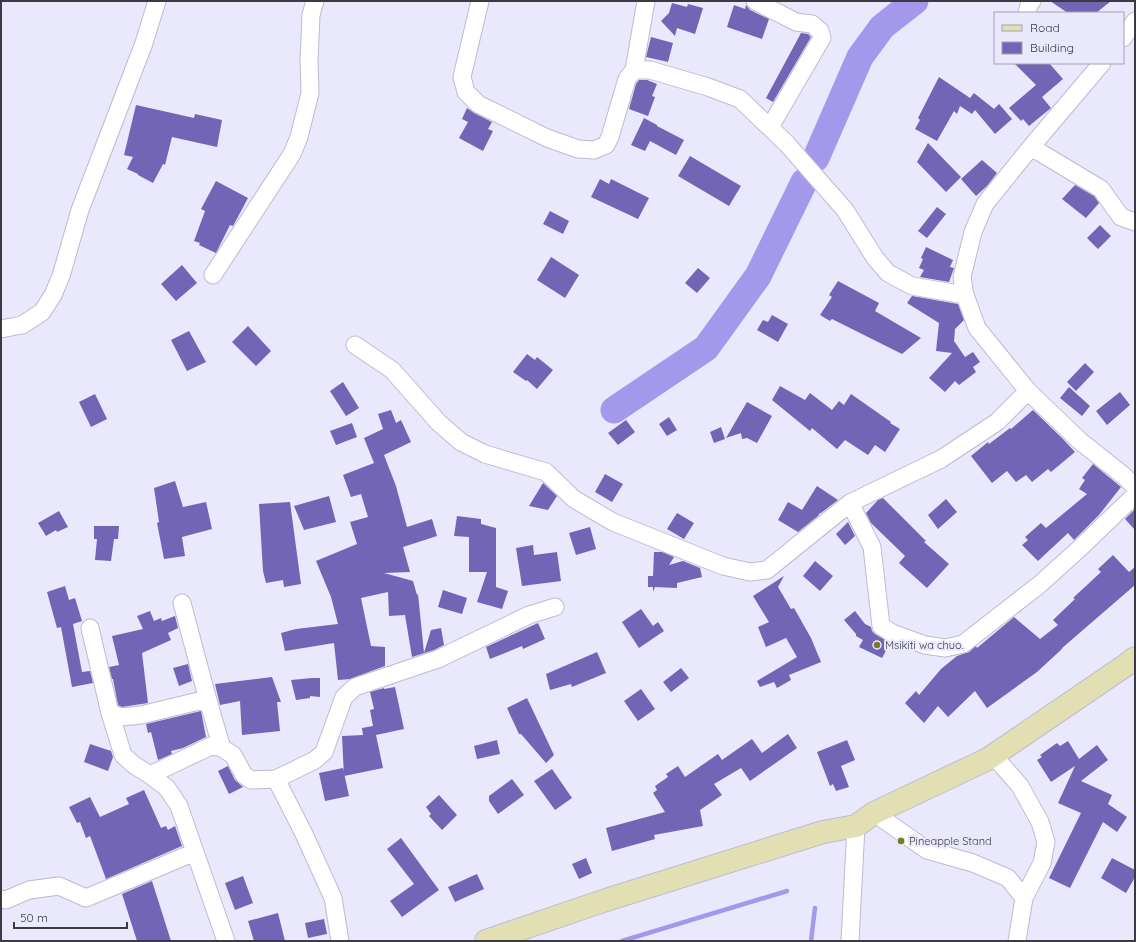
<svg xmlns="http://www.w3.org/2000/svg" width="1136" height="942" font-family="Quicksand,sans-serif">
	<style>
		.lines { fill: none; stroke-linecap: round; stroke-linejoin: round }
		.stream { stroke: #a498ed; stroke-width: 4.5 }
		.river { stroke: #a498ed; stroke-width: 27 }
		.building { fill: #7265b5 }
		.minor-casing { stroke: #bcbbcf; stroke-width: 19 }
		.secondary-casing { stroke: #bcbbcf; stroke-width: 24 }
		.minor { stroke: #fff; stroke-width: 17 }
		.secondary { stroke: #e2e0b3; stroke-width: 22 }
		.poi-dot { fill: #7d791f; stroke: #e9e8fd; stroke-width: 1.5 }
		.labels { text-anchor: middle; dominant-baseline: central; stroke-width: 4; stroke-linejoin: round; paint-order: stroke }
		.poi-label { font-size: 11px; fill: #3b3a43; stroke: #e9e8fd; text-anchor: start }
	</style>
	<rect width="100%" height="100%" fill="#e9e8fd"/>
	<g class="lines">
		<!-- stream -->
		<path class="stream" d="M622 941 787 891
			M811 941 815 908"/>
		<!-- river -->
		<path class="river" d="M816 158 860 57 882 27 915 1
			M614 410 706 348 758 276 804 182"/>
	</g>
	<!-- building -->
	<path class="building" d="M1050 1H1111L1096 13H1068Z
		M672 3 687 7 688 4 703 8 695 34 677 28 675 36 661 21 669 13Z
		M734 5 745 9 746 5 750 10 769 19 762 39 727 27Z
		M801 33 808 34 811 37 773 102 766 98Z
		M651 37 673 43 668 62 646 57Z
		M1014 63H1049L1063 79 1042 97 1051 108 1029 126 1023 119 1021 121 1009 108 1036 85Z
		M939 77 970 98 974 93 994 109 999 104 1012 119 995 134 975 110 972 114 960 106 957 114 954 111 937 141 915 129 920 120 918 118Z
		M639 80H647L657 84 652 96 655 97 648 116 629 109 636 84Z
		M136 105 194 118 195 114 222 120 217 147 172 137 165 165 163 164 153 183 138 175V174L127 169 133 157 124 155Z
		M467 108 474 113 492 122 488 129 493 131 483 151 459 138 468 122 462 119Z
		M644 118 657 125V126L684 140 676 155 650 141 645 151 631 145Z
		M928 143 961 177 946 192 917 162Z
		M690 156 741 186 729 206 678 176Z
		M982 160 997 173 987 186 976 196 961 179Z
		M600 179 609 184 611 179 649 198 638 219 591 197Z
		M216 181 248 198 233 226 230 225 216 253 199 245 200 243 194 241 205 211 201 209Z
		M1075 185 1094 196 1099 203 1086 218 1062 199Z
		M937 207 946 214 927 238 918 231Z
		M550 211 569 221 563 234 543 224Z
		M1100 225 1111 236 1098 249 1087 238Z
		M926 247 953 260 950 267 954 268 949 282 920 277 924 270 919 268 923 259 921 258Z
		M551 257 579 275 565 298 537 280Z
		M182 265 197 283 176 301 161 284Z
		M698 268 710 278 697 293 685 283Z
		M838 281 879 303 875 311 921 338 902 354 832 319 830 321 820 315 832 297 829 295Z
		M912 296 958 304 964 320 955 329 954 341 965 357 973 352 980 362 973 367 976 372 959 385 955 381 945 392 929 378 952 353 936 351 939 323 907 303Z
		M772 315 788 324 778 342 757 330 763 320 768 322Z
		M248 326 271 351 256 366 232 342Z
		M189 331 206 362 187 371 171 340Z
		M527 354 535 360 537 357 553 370 537 389 527 380 526 381 513 372Z
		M1085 363 1094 372 1076 391 1067 382Z
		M343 382 359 408 346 416 330 391Z
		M780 386 805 400 810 393 832 410 839 401 844 405 851 394 891 422 890 423 900 429 885 452 875 445 868 455 845 440 837 449 812 428 810 431 772 400Z
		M1069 387 1090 406 1082 416 1060 398Z
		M1120 392 1130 405 1107 425 1096 411Z
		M95 394 107 419 91 427 79 402Z
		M747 402 772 416 757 443 747 438 742 439 741 433 726 438Z
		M391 410 396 423 401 420 411 442 384 455 396 486 407 527 432 519 437 536 403 547 410 572 384 573 413 581 417 595 418 594 424 653 431 630 441 628 444 645 434 650 412 657 405 615 389 616 388 592 361 598 371 646 385 647V666L350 679 338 680 334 643 285 651 281 633 296 629 338 624 331 597 316 561 357 544 350 522 368 517 361 494 351 497 343 475 374 463 364 438 383 429 378 414Z
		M1033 410 1063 439 1075 452 1051 472 1048 469 1032 482 1026 475 1016 482 1007 471 992 483 971 456 988 442 989 444 1010 428 1011 429Z
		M669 417 677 430 667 436 659 424Z
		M626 420 635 432 618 445 608 433Z
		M352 423 357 437 336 445 330 431Z
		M721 427 725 439 714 443 710 432Z
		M1093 464 1121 487 1099 515 1074 540 1068 533 1038 561 1022 545 1028 540 1025 537 1041 523 1046 528 1087 494 1079 489 1085 480 1082 478Z
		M605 474 623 484 612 502 595 492Z
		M175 481 183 507 206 502 212 529 182 537 185 556 164 559 157 523 159 522 154 488Z
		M543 483 557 496 548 510 529 506Z
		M817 486 838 500 821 513H820L818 516 798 532 778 520 788 502 802 510Z
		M329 496 336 522 304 530 294 506Z
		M883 498 926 541 924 542 949 564 927 588 899 563 905 556 871 523 866 513 878 500Z
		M946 499 957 512 938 529 928 515Z
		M290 502 301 584 284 587 283 580 266 583 263 571 259 504Z
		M1135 509V530L1125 519Z
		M59 511 68 527 57 532 56 530 46 536 38 523Z
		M677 513 694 523 684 539 667 529Z
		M457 516 481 519V524L496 528V587L508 591 502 609 477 602 487 572H469V537L454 536Z
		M848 522 855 536 845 545 836 534Z
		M94 526H119L118 539H114L111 561 95 560 97 539H94Z
		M590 527 596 549 576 555 569 533Z
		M533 545 534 555 557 552 561 581 522 586 516 548Z
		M654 552H662L674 557 669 565 683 561 700 568 702 577 677 583V588L655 587 653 592V587H648V576H653Z
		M1113 555 1129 572 1135 567V585L1061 649 1063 648 1037 672 987 708 975 691 948 717 938 706 924 723 905 703 916 691 919 695 941 669 957 656 969 652 976 646 977 648 1014 617 1040 639 1058 625 1053 620 1075 599 1073 598 1101 572 1098 569Z
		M815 561 833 576 820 591 803 576Z
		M784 576 778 587 791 609 794 608 811 638 821 662 789 675 791 680 777 688 774 682 760 687 757 681 797 657 786 638 766 647 758 627 769 622 753 596Z
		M65 586 69 600 75 598 82 621 73 624 82 672 90 671 93 683 72 687 61 627 57 628 47 592Z
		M443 590 467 598 462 614 438 607Z
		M641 609 653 626 658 622 664 631 639 648 622 622Z
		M150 611 154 621 161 618 162 621 175 616 178 628 168 633 171 640 142 653 148 703 122 707 118 705 113 679H112L109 667 119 665 112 636 143 629 137 616Z
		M855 611 865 624 871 627 872 631 875 634 890 643 882 658 859 647 863 640 856 636V634L844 620Z
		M538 623 545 639 523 649 522 646 490 659 486 647Z
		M597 652 606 673 572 687 571 684 550 690 546 674Z
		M188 664 192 681 179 686 173 668Z
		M681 668 689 678 671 692 663 682Z
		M272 677 281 702H277L280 731 242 735 240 701 220 705 215 684Z
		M312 678H320V697L310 696V698L296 700 291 680Z
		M395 687 404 729 376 735 383 768 344 776 342 736 363 735 362 728 373 726 370 710 374 709 370 692 384 688V689Z
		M641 689 655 709 638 721 624 701Z
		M527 698 554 755 546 763 521 734H519L507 708Z
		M201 711 206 737 183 748 171 751 172 754 158 760 151 732 148 733 146 724Z
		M788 734 797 748 750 781 741 768 714 784 722 795 700 810 703 826 654 835 655 839 612 851 606 828 665 812 653 793 657 790 655 786 668 777 666 774 678 766 685 777 718 754 722 760 752 739 762 753Z
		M497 740 500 754 477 759 474 746Z
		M847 740 855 760 841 766 849 787 836 791 833 784 830 786 817 752Z
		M1068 741 1079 759 1097 745 1108 760 1081 781 1112 795 1108 804 1127 817 1117 832 1103 822 1070 888 1049 878 1081 813 1058 803 1075 766 1051 782 1037 760 1042 757 1040 755 1057 743 1060 746Z
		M90 744 111 751 113 757 108 771 84 762Z
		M228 766 235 780 243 787 229 794 218 771Z
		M343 768 349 796 325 801 319 773Z
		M552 769 572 798 555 810 534 781Z
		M512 779 524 795 498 814 489 801V796Z
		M144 790 161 828 166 826 168 830 175 826 182 846 106 879 90 836 86 838 80 822 77 823 69 807 90 797 100 817 129 804 126 798Z
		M439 795 457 815 442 830 429 816 431 814 426 807Z
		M401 838 439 890 402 917 390 901 414 884 387 849Z
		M586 858 592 873 579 879 572 864Z
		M1112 858 1135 870V877L1126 893 1101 878Z
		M477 874 484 889 455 902 448 887Z
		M243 876 253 903 235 910 225 883Z
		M152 881 171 941H137L122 894Z
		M278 913 285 941H254L248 921Z
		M324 919 327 934 308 938 305 923Z"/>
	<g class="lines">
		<!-- minor casing -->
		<g class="minor-casing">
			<path id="minor" d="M480 1 462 77 466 92 478 104 547 138 578 149 594 150 606 145 610 137 627 79 634 70H650L708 87 740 99 787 144 845 210 875 258 888 273 912 286 965 295 977 328 1028 391 1080 441 1124 476 1135 487
				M755 1 796 22 812 24 820 31 822 38 770 127
				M1027 13 1029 5 1032 1
				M1123 38 1135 21
				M634 70 646 1
				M1031 147 1101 189 1121 217 1135 222
				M213 275 292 154 299 137 310 93 309 60 311 15 315 1
				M965 295 962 277 973 232 985 204 1031 147 1102 63
				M1 329 22 325 42 312 53 295 61 276 80 210 144 43 157 1
				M355 345 392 370 439 423 461 442 485 454 546 472 574 499 613 522 723 566 750 572 767 570 850 503 941 459 997 422 1028 391
				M850 503 872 547 881 626 892 633 925 645 945 648 963 644 1039 585 1080 548 1135 495
				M182 603C195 651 207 700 222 748
				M90 628 110 713 123 755 134 765 150 775 167 788 179 806 226 941
				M110 713 121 717 141 715 207 699
				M993 755 1020 786 1040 822 1046 842 1042 863 1024 898 1017 941
				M150 775 211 746 222 748 233 755 244 775 251 780 276 779 315 760 324 752 344 697 355 687 438 659 529 615 555 607
				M276 779 304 834 333 898 340 941
				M874 813 927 850 973 863 1008 878 1024 898
				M1 899 6 900 29 890 59 886 86 898 195 852
				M850 941 856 826"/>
		</g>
		<!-- secondary casing -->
		<g class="secondary-casing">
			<path id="secondary" d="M486 941 606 900 823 832 856 826 874 813 988 759 1126 665 1135 658"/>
		</g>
		<!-- minor -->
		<use href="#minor" class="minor"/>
		<!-- secondary -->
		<use href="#secondary" class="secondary"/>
	</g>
	<!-- markers -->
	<g class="poi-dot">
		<circle cx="877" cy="645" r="4"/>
		<circle cx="901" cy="841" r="4"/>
	</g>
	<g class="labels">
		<!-- poi labels -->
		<g class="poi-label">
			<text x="885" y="645">Msikiti wa chuo.</text>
			<text x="909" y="841">Pineapple Stand</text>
		</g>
	</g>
	<!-- border -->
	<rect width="1136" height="942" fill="none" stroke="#3b3a43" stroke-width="4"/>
	<!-- legend -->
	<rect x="994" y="12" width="130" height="52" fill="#e9e8fd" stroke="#a3a2b3"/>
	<rect x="1002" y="25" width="20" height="6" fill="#e2e0b3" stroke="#a3a2b3"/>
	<text x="1030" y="32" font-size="12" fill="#3b3a43">Road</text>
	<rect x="1002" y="42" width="20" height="12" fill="#7265b5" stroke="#a3a2b3"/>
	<text x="1030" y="52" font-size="12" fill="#3b3a43">Building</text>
	<!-- scale -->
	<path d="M14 922v6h113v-6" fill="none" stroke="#3b3a43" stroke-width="2"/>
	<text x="20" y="922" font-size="12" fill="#3b3a43" stroke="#e9e8fd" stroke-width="3" paint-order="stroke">50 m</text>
</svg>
